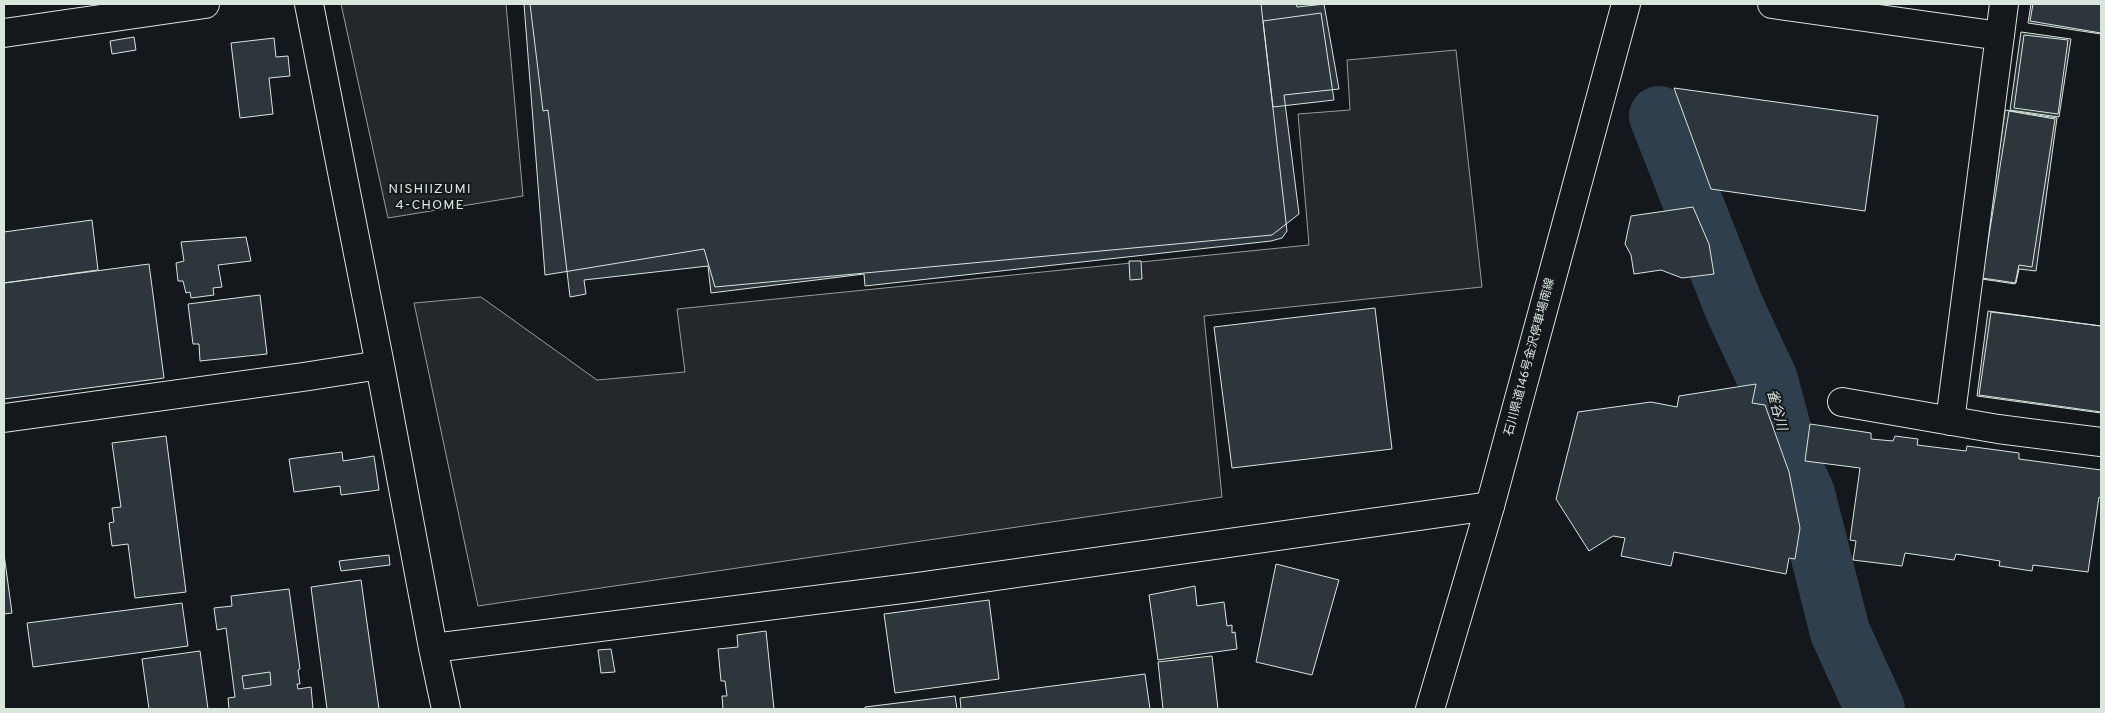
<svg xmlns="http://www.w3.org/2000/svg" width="2105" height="713" font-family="Overpass,'Noto Sans JP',sans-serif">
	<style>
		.parking { fill: #24282b; stroke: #939e99 }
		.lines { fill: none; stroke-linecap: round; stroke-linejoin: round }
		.river { stroke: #2f3f4d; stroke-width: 60 }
		.building { fill: #2c363c; stroke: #d8e6dc }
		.street-casing { stroke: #d8e6dc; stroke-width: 30 }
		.secondary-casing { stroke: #d8e6dc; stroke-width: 30 }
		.street { stroke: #14181c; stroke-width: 28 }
		.secondary { stroke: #14181c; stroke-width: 28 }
		.labels { text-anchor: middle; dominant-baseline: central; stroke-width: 4; stroke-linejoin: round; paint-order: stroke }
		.street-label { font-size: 12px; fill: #d8e6dc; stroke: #14181c }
		.neighbourhood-label { font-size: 14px; letter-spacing: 1px; fill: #d8e6dc; stroke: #14181c }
		.water-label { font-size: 14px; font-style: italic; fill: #d8e6dc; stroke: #14181c }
	</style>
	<rect width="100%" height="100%" fill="#14181c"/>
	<!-- parking -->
	<path class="parking" d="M341 4H506L523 196 388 218Z
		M1456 50 1482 287 1204 316 1222 497 478 606 414 303 481 297 597 380 685 372 677 309 1309 245 1298 114 1350 110 1347 60Z"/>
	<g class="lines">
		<!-- river -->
		<path class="river" d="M1659 116 1734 307 1768 380 1789 459 1805 494 1840 632 1875 709"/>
	</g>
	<!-- building -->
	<path class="building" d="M524 4H1324L1339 89 1284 95 1299 214 1272 235 715 287 704 249 545 275Z
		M530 4H1261L1287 231 1282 238 1271 241 865 286 864 274 711 293 708 266 584 280 586 294 570 297 548 110 543 111Z
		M1296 4H1325L1297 7Z
		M2031 4H2101V34L2028 23Z
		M2033 4H2101V33L2030 21Z
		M1321 13 1334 100 1273 107 1263 21Z
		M2021 32 2071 39 2059 117 2010 110Z
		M2024 35 2068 40 2058 114 2014 108Z
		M134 37 136 50 112 54 110 41Z
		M274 38 276 57 288 56 290 76 269 78 273 114 240 118 231 43Z
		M1674 88 1878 116 1865 211 1711 189Z
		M2005 110 2057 118 2036 271 2019 269 2016 283 1982 278Z
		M2009 111 2055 119 2032 267 2019 265 2015 284 1982 279Z
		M1693 207 1709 244 1714 274 1682 278 1661 270 1634 274 1631 255 1625 244 1631 216Z
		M92 220 98 270 4 283V232Z
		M246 237 251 261 218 265 222 287 213 288 214 295 191 298 190 292 186 293 183 281H178L176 263 184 261 181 242Z
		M1129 261H1141L1142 279 1130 280Z
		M149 264 164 378 4 399V283Z
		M260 295 267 354 200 361 199 344H193L188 304Z
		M1375 308 1392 449 1232 468 1214 327Z
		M1988 311 2101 326V413L1977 396Z
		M1991 312 2101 326V412L1979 395Z
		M1756 384 1752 403 1765 405 1789 472 1800 528 1795 559 1789 558 1786 574 1674 552 1671 566 1621 556 1625 538 1613 536 1589 551 1556 499 1578 412 1651 402 1677 407 1679 396Z
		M1810 424 1871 433V439L1893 441 1895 436 1918 439 1917 445 1966 451 1967 446 2019 453V459L2101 470V498L2099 497 2088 572 2033 565 2032 571 1999 566 2000 561 1956 554 1954 560 1905 553 1902 566 1853 560 1856 541 1850 540 1860 468 1805 461Z
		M166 436 186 592 135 598 128 544 112 546 109 523 114 522 112 508 121 507 112 443Z
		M342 452 343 461 374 456 379 490 341 495 340 486 294 492 289 459Z
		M4 554 12 613 4 614Z
		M389 555 390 565 341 571 339 561Z
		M1276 564 1339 580 1312 675 1256 662Z
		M361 580 379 709H327L311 587Z
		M1195 586 1197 606 1224 602 1227 626 1232 625V633L1235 632 1237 649 1158 660 1149 595Z
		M289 589 300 669 298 670 300 684H297L298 689 311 687 313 709H229L228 698 235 697 226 628 217 630 214 608 232 606 231 596Z
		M989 600 999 679 895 693 884 614Z
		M182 603 188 646 33 667 27 623Z
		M766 631 774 709H723L722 696H727L725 681H721L718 649 738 647 737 635Z
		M611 649 615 672 601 673 598 650Z
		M200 651 208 709H149L142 659Z
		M1212 656 1218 709H1163L1158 662Z
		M270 672 271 685 244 689 242 676Z
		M1145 674 1150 709H961L960 698Z
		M955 696 957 709H865V707Z"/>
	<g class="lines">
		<!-- street casing -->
		<g class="street-casing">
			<path id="street" d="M309 4 380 365 433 648 918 587 1490 506
				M1772 4 2000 36
				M4 33 205 4
				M1842 402 1998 429 2101 442
				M4 418 303 377 380 365
				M1950 421 2004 4
				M433 648 446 709"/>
		</g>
		<!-- secondary casing -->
		<g class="secondary-casing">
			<path id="secondary" d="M1430 709 1490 506 1626 4"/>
		</g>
		<!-- street -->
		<use href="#street" class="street"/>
		<!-- secondary -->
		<use href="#secondary" class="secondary"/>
	</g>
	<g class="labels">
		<!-- street labels -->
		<g class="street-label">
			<text transform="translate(1530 357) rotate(-75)">石川県道146号金沢停車場南線</text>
		</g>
		<!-- neighbourhood labels -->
		<g class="neighbourhood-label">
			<text x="430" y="189">NISHIIZUMI<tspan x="430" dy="16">4-CHOME</tspan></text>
		</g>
		<!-- water labels -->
		<g class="water-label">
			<text transform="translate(1776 410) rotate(75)">雀谷川</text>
		</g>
	</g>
	<!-- border -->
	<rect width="2105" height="713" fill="none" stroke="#d8e6dc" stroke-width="10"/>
</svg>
